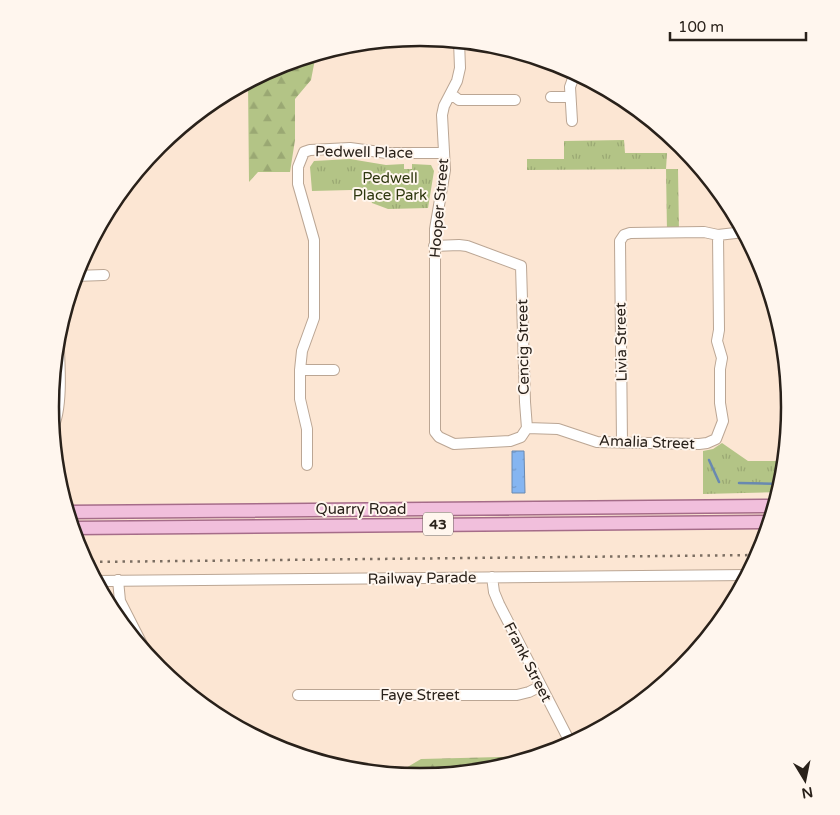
<svg xmlns="http://www.w3.org/2000/svg" width="840" height="815" font-family="'Varela Round',sans-serif">
	<style>
		.grass { fill: url(#grass-tufts) }
		.forest { fill: url(#forest-firs) }
		.water { fill: url(#water-ripples); stroke: #6989b0 }
		.lines { fill: none; stroke-linecap: round; stroke-linejoin: round }
		.stream { stroke: #6989b0; stroke-width: 2.5 }
		.minor-casing { stroke: #bba694; stroke-width: 12 }
		.major-casing { stroke: #a56c89; stroke-width: 15 }
		.minor { stroke: #fff; stroke-width: 10 }
		.major { stroke: #f1bfdc; stroke-width: 12 }
		.rail { stroke: #7b6e62; stroke-width: 2.5; stroke-dasharray: 2.5 5; stroke-linecap: butt }
		.labels { text-anchor: middle; dominant-baseline: central; stroke-width: 4; stroke-linejoin: round; paint-order: stroke }
		.shield { fill: #fff6ee; stroke: #69615a; stroke-width: 1 }
		.shield-label { font-size: 14px; font-weight: bold; fill: #29211a }
		.street-label { font-size: 15px; fill: #29211a; stroke: #fff6ee }
		.park-label { font-size: 15px; fill: #2f380f; stroke: #fff6ee }
		.rim { fill: none; stroke: #29211a; stroke-width: 2.5 }
	</style>
	<defs>
		<pattern id="grass-tufts" width="24" height="20" patternUnits="userSpaceOnUse" patternTransform="scale(1.25)"><rect width="24" height="20" fill="#b3c486"/><path d="M3 7l-1-3M5 7V3M7 7l1-3M15 17l-1-3M17 17v-4M19 17l1-3" fill="none" stroke="#9aa873"/></pattern>
		<pattern id="forest-firs" width="22" height="20" patternUnits="userSpaceOnUse" patternTransform="scale(1.25)"><rect width="22" height="20" fill="#b3c486"/><path d="M5 1l3.5 6h-7zM16 11l3.5 6h-7z" fill="#9aa873"/></pattern>
		<pattern id="water-ripples" width="26" height="14" patternUnits="userSpaceOnUse" patternTransform="scale(1.25)"><rect width="26" height="14" fill="#85b5f1"/><path d="M2 4q2-2 4 0t4 0M15 11q2-2 4 0t4 0" fill="none" stroke="#739bce"/></pattern>
	</defs>
	<rect width="100%" height="100%" fill="#fce6d3"/>
	<!-- grass -->
	<path class="grass" d="M624 140 625 153H667L666 169H678L679 232H667L666 169 527 170V159H564V141Z
		M350 159 386 165 404 164V169H412V164L431 165 434 171 428 208 388 209 372 203 370 197 351 190 312 191 310 167 314 161Z
		M722 443 748 461H785L783 480 779 492 703 494V451L713 449Z"/>
	<!-- forest -->
	<path class="forest" d="M316 54 311 80 295 99V140L290 172H258L249 182 248 82 279 66Z
		M540 756 492 770 420 777 394 775 421 759Z"/>
	<!-- water -->
	<path class="water" d="M512 451H524L525 493H512Z"/>
	<g class="lines">
		<!-- stream -->
		<path class="stream" d="M709 460 719 482
			M739 483 782 484"/>
		<!-- minor casing -->
		<g class="minor-casing">
			<path id="minor" d="M459 41 460 68 457 81 444 106 442 115 445 170 435 229V432L439 437 454 444 510 441 521 437 527 428
				M451 94 459 100H515
				M551 97H570
				M572 121 570 87 575 73
				M434 246 459 245 467 246 521 266 525 402 527 428
				M75 276 104 275
				M300 370H334
				M527 428 558 429 597 442 699 444 707 443 716 439 723 421 720 403V369L722 358 717 341 719 330 718 235
				M52 430C64 407 59 357 58 331
				M622 443 620 241 624 235 630 233 704 232 718 235 744 232
				M307 465V429L300 399V370L302 351 314 318V240L298 184V167L304 152 310 150 350 148 387 153H444
				M492 577 494 592 499 604 571 744
				M118 580 120 601 149 658
				M95 581 748 575
				M298 695H517L529 692 541 686"/>
		</g>
		<!-- major casing -->
		<g class="major-casing">
			<path id="major" d="M67 512 775 506
				M72 528 770 522"/>
		</g>
		<!-- minor -->
		<use href="#minor" class="minor"/>
		<!-- major -->
		<use href="#major" class="major"/>
		<!-- rail -->
		<path class="rail" d="M85 562 759 555"/>
	</g>
	<g class="labels">
		<!-- shield labels -->
		<rect class="shield" x="423" y="512.5" width="30" height="23" rx="4"/>
		<g class="shield-label">
			<text x="438" y="524">43</text>
		</g>
		<!-- street labels -->
		<g class="street-label">
			<text transform="translate(364 152) rotate(1)">Pedwell Place</text>
			<text transform="translate(439 208) rotate(-85)">Hooper Street</text>
			<text transform="translate(621 342) rotate(-91)">Livia Street</text>
			<text transform="translate(523 347) rotate(-91)">Cencig Street</text>
			<text transform="translate(647 442) rotate(2)">Amalia Street</text>
			<text x="361" y="509">Quarry Road</text>
			<text transform="translate(422 578) rotate(-1)">Railway Parade</text>
			<text transform="translate(528 662) rotate(63)">Frank Street</text>
			<text x="420" y="695">Faye Street</text>
		</g>
		<!-- park labels -->
		<g class="park-label">
			<text x="390" y="178">Pedwell<tspan x="390" dy="17">Place Park</tspan></text>
		</g>
	</g>
	<!-- crop -->
	<path d="M0 0H840V815H0ZM59 407a361 361 0 1 1 722 0a361 361 0 1 1-722 0Z" fill="#fff6ee" fill-rule="evenodd"/>
	<path class="rim" d="M59 407a361 361 0 1 1 722 0a361 361 0 1 1-722 0Z"/>
	<!-- north arrow -->
	<g transform="translate(805 780) rotate(170)" stroke="#fff6ee" stroke-width="4" paint-order="stroke">
	<path d="M0-4L9 19L0 12L-9 19Z" fill="#29211a"/>
	<text y="-8" font-size="14" font-weight="bold" text-anchor="middle" fill="#29211a">N</text>
	</g>
	<!-- scale -->
	<path d="M670 32v8h136v-8" fill="none" stroke="#29211a" stroke-width="2.5"/>
	<text x="678" y="32" font-size="15" fill="#29211a" stroke="#fff6ee" stroke-width="4" paint-order="stroke">100 m</text>
</svg>
